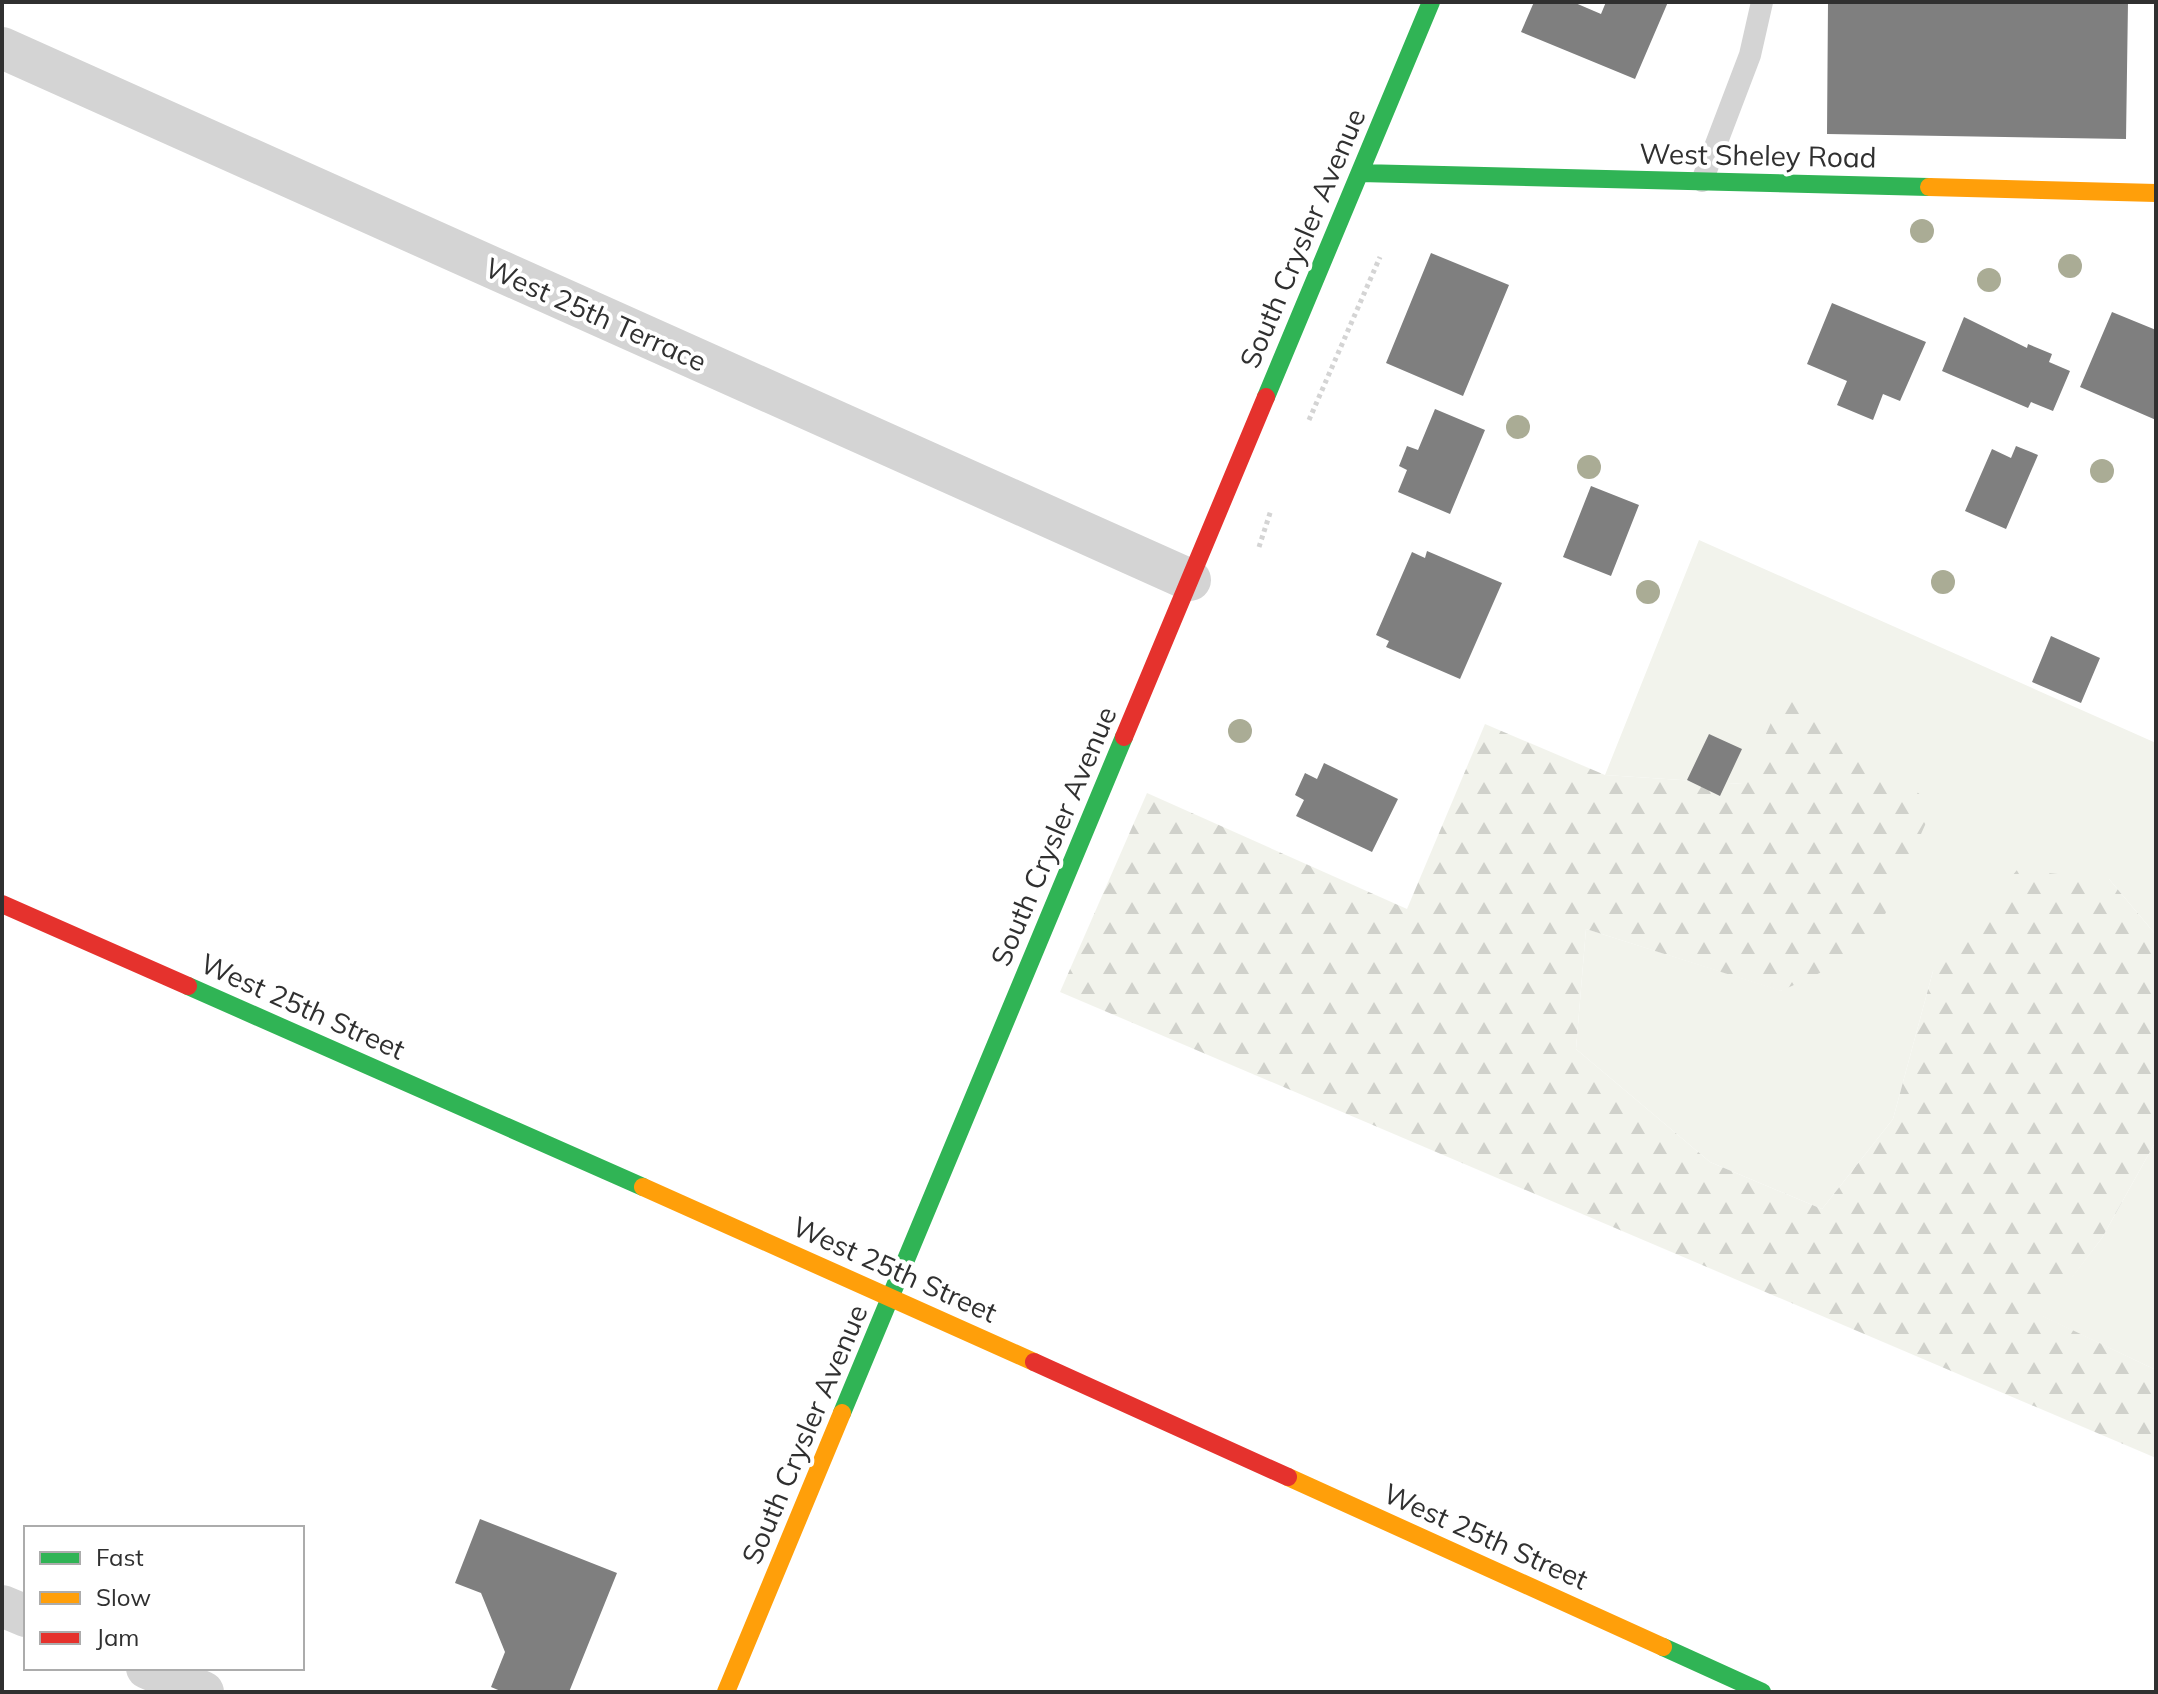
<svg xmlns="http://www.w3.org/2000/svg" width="2158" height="1694" font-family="Mulish,sans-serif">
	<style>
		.grass { fill: #f2f3ec }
		.forest { fill: url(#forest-firs) }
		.building { fill: #7f7f7f }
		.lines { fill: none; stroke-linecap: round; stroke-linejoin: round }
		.path { stroke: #d4d4d4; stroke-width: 5; stroke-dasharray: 4 4; stroke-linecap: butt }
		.lane { stroke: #d4d4d4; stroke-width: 22 }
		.street { stroke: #d4d4d4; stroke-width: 42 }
		.fast { stroke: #30b455; stroke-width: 18 }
		.slow { stroke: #ff9f0a; stroke-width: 18 }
		.jam { stroke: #e5322d; stroke-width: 18 }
		.tree { fill: #aaac95 }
		.labels { text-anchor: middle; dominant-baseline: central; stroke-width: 8; stroke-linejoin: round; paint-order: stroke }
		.street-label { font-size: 28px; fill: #303030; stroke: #fff }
	</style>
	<defs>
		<pattern id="forest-firs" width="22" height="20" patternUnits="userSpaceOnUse" patternTransform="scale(2)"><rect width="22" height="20" fill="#f2f3ec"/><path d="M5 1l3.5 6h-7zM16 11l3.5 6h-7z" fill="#d0d1cb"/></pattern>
	</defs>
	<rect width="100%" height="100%" fill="#fff"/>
	<!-- grass -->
	<path class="grass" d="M1699 540 2156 743V935L2109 879 1933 971 1893 1119 1822 1209 1710 1162 1576 1049 1586 929 1782 991 1743 784 1605 775Z
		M2156 1141V1370L2042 1316 2102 1238Z"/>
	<!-- forest -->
	<path class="forest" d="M1785 692 1934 805 1869 950 1781 991 1586 929 1576 1049 1710 1162 1822 1209 1893 1119 1933 971 2017 870 2109 879 2156 935V1141L2102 1238 2043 1316 2156 1370V1458L1060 992 1147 793 1407 909 1485 724 1605 775 1743 784Z"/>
	<!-- building -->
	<path class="building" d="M1534 2H1573L1601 14 1606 2H1668L1635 79 1521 32Z
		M1828 2H2128L2126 139 1827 134Z
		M1431 253 1509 285 1463 396 1386 363Z
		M1832 303 1926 342 1900 401 1883 394 1873 420 1837 405 1847 381 1807 364Z
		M2112 312 2156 330V420L2080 387Z
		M1964 317 2027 348 2028 344 2052 354 2049 362 2070 371 2053 411 2031 402 2028 408 1942 371Z
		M1435 409 1485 430 1450 514 1398 492 1407 470 1399 466 1407 446 1418 450Z
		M2016 446 2038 455 2006 529 1965 511 1992 449 2011 458Z
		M1591 486 1639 505 1611 576 1563 557Z
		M1427 551 1502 583 1460 679 1386 647 1389 641 1376 635 1412 552 1425 558Z
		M2051 636 2100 658 2081 703 2032 682Z
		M1709 734 1742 749 1720 796 1687 780Z
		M1324 763 1398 799 1372 852 1296 816 1304 800 1295 795 1305 773 1317 779Z
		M480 1519 617 1573 569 1692H503L491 1687 505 1652 481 1593 455 1583Z"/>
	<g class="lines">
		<!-- path -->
		<path class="path" d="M1309 420 1380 257
			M1259 547 1271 510"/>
		<!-- lane -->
		<path class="lane" d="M1702 181 1750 55 1762 2"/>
		<!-- street -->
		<path class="street" d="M2 48 1190 580
			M2 1606 26 1616
			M147 1668 203 1692"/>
		<!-- fast -->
		<path class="fast" d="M1360 173 1929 187
			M1266 397 1431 2
			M188 986 643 1187
			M842 1413 1124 737
			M1663 1647 1762 1692"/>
		<!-- slow -->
		<path class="slow" d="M1929 187 2156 193
			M643 1187 1034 1362
			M1288 1477 1663 1647
			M726 1692 842 1413"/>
		<!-- jam -->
		<path class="jam" d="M1124 737 1266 397
			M2 904 188 986
			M1034 1362 1288 1477"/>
	</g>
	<!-- trees -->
	<g class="tree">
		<circle cx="1922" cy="231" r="12"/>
		<circle cx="2070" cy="266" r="12"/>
		<circle cx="1989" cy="280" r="12"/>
		<circle cx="1518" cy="427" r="12"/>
		<circle cx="1589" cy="467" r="12"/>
		<circle cx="2102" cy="471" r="12"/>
		<circle cx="1943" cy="582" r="12"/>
		<circle cx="1648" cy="592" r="12"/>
		<circle cx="1240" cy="731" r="12"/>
	</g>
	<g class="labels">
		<!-- street labels -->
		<g class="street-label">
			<text transform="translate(1758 155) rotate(1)">West Sheley Road</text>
			<text transform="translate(1302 238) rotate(-67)">South Crysler Avenue</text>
			<text transform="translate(596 314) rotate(24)">West 25th Terrace</text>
			<text transform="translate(1053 836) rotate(-67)">South Crysler Avenue</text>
			<text transform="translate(303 1006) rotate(24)">West 25th Street</text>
			<text transform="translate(895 1269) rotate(24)">West 25th Street</text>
			<text transform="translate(804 1434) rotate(-67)">South Crysler Avenue</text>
			<text transform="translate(1486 1536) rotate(24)">West 25th Street</text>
		</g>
	</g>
	<!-- border -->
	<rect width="2158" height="1694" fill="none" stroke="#303030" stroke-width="8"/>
	<!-- legend -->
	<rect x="24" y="1526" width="280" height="144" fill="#ffffff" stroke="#acacac" stroke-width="2"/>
	<rect x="40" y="1552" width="40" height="12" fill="#30b455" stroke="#acacac" stroke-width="2"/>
	<text x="96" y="1566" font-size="24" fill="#303030">Fast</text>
	<rect x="40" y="1592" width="40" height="12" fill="#ff9f0a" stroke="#acacac" stroke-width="2"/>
	<text x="96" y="1606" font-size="24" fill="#303030">Slow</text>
	<rect x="40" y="1632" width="40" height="12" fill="#e5322d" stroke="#acacac" stroke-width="2"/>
	<text x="96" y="1646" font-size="24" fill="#303030">Jam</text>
</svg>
